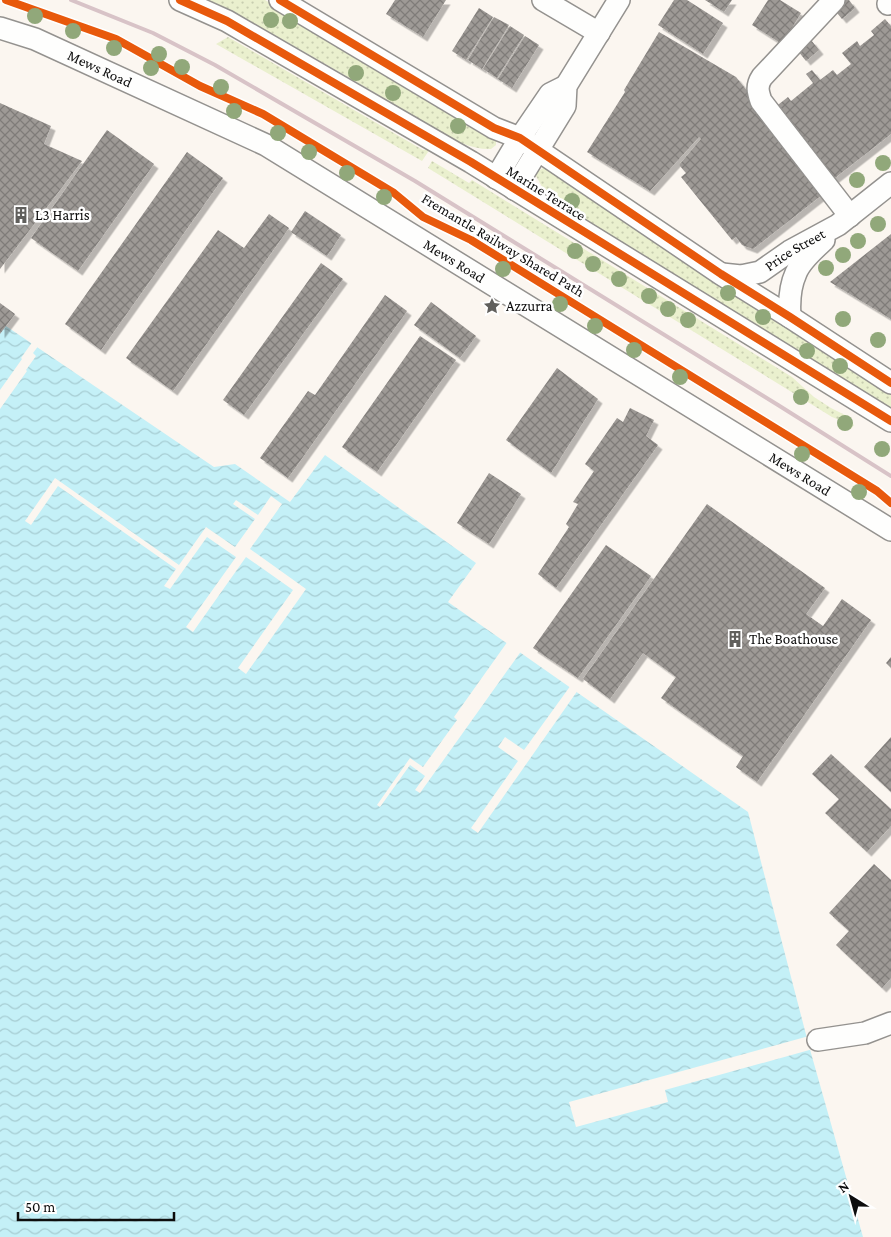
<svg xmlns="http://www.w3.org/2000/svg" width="891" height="1237" font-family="'Crimson Pro',serif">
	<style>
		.grass { fill: url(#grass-dots) }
		.water { fill: url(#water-waves) }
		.pier { fill: #fbf6f0 }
		.building { fill: url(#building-cross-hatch); filter: url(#shadow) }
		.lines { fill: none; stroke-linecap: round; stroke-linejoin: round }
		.minor-casing { stroke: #94928f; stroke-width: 24 }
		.minor { stroke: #fefefd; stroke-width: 21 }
		.rail { stroke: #d8c3c7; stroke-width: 4 }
		.cycleway-casing { stroke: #fff; stroke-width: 11 }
		.cycleway { stroke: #e8590c; stroke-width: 8 }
		.tree { fill: #91a87a }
		.labels { text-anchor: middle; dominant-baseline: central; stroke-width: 5; stroke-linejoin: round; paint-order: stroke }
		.street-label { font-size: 15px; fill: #0d0d0d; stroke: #fff }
		.poi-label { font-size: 15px; fill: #0d0d0d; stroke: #fff; text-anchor: start }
	</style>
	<defs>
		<pattern id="grass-dots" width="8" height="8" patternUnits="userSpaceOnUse" patternTransform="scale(1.25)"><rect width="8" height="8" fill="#eaf0ce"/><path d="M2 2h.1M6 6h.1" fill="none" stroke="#c8cdb0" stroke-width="1.8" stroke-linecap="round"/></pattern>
		<pattern id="water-waves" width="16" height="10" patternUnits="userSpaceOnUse" patternTransform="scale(1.25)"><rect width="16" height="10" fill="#c4f0f7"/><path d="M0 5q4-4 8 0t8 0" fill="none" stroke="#a7cdd3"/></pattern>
		<pattern id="building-cross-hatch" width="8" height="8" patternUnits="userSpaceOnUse" patternTransform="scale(1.25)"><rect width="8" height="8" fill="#9e9a96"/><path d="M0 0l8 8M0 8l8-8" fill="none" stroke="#7f7c79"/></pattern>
		<filter id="shadow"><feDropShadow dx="4.5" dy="4.5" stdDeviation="0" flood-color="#0004"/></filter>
	</defs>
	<rect width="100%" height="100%" fill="#fbf6f0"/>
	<!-- grass -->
	<path class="grass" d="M206 0H265L339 42 496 139V145L491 149C459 151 410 114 382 97 362 85 341 73 320 61 283 39 245 19 206 0Z
		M228 37 423 150 430 149 422 161 216 44Z
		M432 161 469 183 472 180 792 377 814 397 831 408 849 417 851 422 854 425 851 429 837 419 832 417 428 168Z
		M543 168 547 169 891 386V411L552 200 545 192 536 176 537 172Z"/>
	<!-- water -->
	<path class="water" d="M0 322 214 467 235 464 290 502 325 455 476 563 448 602 748 812 809 1046 863 1237H0Z"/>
	<!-- pier -->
	<path class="pier" d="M33 341 39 345 33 353 36 356 26 370 27 371 0 409V390L22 359 21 358Z
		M55 478 179 565 206 527 235 547 255 519 233 504 236 500 258 515 271 496 282 504 250 549 306 589 246 674 238 668 293 590 246 557 193 632 186 627 236 557 207 537 170 589 164 586 176 569 58 486 31 525 25 521Z
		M508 641 522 650 420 793 415 790 425 776 410 765 380 807 377 805 410 758 423 767 457 720 454 717Z
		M571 685 578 690 478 833 471 828 518 761 498 747 505 737 524 750Z
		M809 1036 813 1049 665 1090 668 1102 576 1127 569 1102Z"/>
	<!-- building -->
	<path class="building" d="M395 0H446L423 37 386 14Z
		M674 0H687L723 23 703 54 658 25Z
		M705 0H732L724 12Z
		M768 0H780L801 13 782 44 752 25Z
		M844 0H849L855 8 842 19 833 8Z
		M479 8 493 17 466 60 452 51Z
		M494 17 509 25 482 69 468 60Z
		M885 19 891 26V134L831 181 774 108 788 97 791 101 813 83 806 74 812 70 820 80 833 70 837 75 851 64 842 53 857 41 860 46 874 35 871 31Z
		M510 26 524 35 497 78 483 69Z
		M659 32 736 77 827 191 753 249 742 245 736 237 732 240 681 177 686 173 679 165 701 139 699 137 650 191 587 152 625 92 624 90Z
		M525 36 539 45 512 88 498 79Z
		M811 40 819 50 806 61 798 51Z
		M0 103 51 126 44 144 82 161 0 269Z
		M107 130 154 164 78 271 31 238Z
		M187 152 223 178 101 350 65 324Z
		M305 211 341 235 327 256 291 232Z
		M269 214 289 228 173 391 126 358 218 230 244 248Z
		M891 234V319L830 282Z
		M321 263 343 279 244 415 223 400Z
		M385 295 407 311 288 478 260 458 308 391 315 395Z
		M431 302 476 336 460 358 414 325Z
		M0 303 15 314 0 334Z
		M420 336 456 360 377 472 342 447Z
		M557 368 598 399 551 473 506 440Z
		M630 408 654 420 646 436 658 445 556 588 538 574 569 527 566 524 578 504 573 502 594 471 585 464 617 418 623 422Z
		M489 473 521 494 489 544 457 523Z
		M707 504 825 588 806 614 823 626 842 599 871 620 757 782 736 767 743 756 661 698 676 677 643 653 610 699 583 679Z
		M606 545 651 576 578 678 533 648Z
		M891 657V668L886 663Z
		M891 737V792L864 767Z
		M831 754 891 809V826L867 852 825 813 839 799 812 774Z
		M874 864 891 880V978L882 988 836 945 849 931 829 913Z"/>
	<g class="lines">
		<!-- minor casing -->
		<g class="minor-casing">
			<g id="minor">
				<path d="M180 0 227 21 471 162 891 421"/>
				<path d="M280 0 494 128 520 138 721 274 790 317 891 383"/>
				<path d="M543 0 599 33"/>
				<path d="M834 0 762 77C756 86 758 92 761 101L850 216"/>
				<path d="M888 4 891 2"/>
				<path id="s1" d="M0 28 35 39 266 145 891 530"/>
				<path d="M496 178 520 138 550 94 566 86"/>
				<path d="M514 189 565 106 566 86 619 0"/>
				<path id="s2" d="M722 274 741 276 760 272 790 251 838 225 891 183"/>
				<path d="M790 317C789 303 790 286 796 273 801 260 814 250 824 240"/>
				<path d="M818 1040 865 1033 891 1023"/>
			</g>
		</g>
		<!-- minor -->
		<use href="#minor" class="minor"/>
		<!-- rail -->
		<path class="rail" d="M71 0 153 33 215 65 415 181 778 405 891 476"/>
		<!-- cycleway casing -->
		<g class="cycleway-casing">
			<path id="cycleway" d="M6 0 116 39 200 86 263 114 394 193 423 217 471 240 877 491 891 503
				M180 0 227 21 471 162 891 421
				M280 0 494 128 520 138 721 274 790 317 891 383"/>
		</g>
		<!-- cycleway -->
		<use href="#cycleway" class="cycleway"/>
	</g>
	<!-- trees -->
	<g class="tree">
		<circle cx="35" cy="16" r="8"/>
		<circle cx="271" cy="20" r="8"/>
		<circle cx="290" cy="21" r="8"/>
		<circle cx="73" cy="31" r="8"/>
		<circle cx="114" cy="48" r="8"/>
		<circle cx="159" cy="54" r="8"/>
		<circle cx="182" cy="67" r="8"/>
		<circle cx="151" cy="68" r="8"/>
		<circle cx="356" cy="73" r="8"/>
		<circle cx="221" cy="87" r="8"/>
		<circle cx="393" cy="93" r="8"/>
		<circle cx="234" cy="111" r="8"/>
		<circle cx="458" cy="126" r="8"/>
		<circle cx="278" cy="133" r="8"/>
		<circle cx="309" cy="152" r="8"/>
		<circle cx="883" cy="163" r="8"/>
		<circle cx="347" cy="173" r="8"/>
		<circle cx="857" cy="180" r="8"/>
		<circle cx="384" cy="197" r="8"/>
		<circle cx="572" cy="201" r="8"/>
		<circle cx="878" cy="224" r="8"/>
		<circle cx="858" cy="241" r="8"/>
		<circle cx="575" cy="251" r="8"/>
		<circle cx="843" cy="255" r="8"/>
		<circle cx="593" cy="264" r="8"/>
		<circle cx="826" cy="268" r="8"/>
		<circle cx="503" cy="269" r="8"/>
		<circle cx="619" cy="279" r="8"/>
		<circle cx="728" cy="293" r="8"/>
		<circle cx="649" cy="296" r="8"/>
		<circle cx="560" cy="304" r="8"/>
		<circle cx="668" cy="309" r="8"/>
		<circle cx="763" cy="317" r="8"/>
		<circle cx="843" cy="319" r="8"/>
		<circle cx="688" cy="320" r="8"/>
		<circle cx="595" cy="326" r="8"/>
		<circle cx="878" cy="340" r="8"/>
		<circle cx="634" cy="350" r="8"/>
		<circle cx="807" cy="351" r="8"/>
		<circle cx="840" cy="366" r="8"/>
		<circle cx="680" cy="377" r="8"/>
		<circle cx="801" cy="397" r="8"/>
		<circle cx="845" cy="423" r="8"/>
		<circle cx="882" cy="449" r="8"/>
		<circle cx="802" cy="454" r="8"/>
		<circle cx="859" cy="492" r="8"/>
	</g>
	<!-- icons -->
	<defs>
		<g id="building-bare" transform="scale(1.35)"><path d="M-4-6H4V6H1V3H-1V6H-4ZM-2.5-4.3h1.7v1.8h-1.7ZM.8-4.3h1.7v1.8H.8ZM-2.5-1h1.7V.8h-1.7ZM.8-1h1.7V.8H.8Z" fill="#605f5c" stroke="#fff" stroke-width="2.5" paint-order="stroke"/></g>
		<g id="sight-bare" transform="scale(1.35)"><path d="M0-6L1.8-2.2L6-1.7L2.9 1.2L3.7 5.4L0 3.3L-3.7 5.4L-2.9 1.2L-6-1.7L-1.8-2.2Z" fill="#605f5c" stroke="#fff" stroke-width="2.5" paint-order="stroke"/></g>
	</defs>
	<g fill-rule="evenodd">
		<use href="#building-bare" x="21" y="215"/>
		<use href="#sight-bare" x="492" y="306"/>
		<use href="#building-bare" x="735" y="639"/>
	</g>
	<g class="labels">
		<!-- street labels -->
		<g class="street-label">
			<text stroke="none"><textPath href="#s1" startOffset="108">Mews Road</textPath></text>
			<text transform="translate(546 193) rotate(32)">Marine Terrace</text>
			<text transform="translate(503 245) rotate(31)">Fremantle Railway Shared Path</text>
			<text stroke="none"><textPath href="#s2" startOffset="80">Price Street</textPath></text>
			<text stroke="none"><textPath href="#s1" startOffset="512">Mews Road</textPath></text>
			<text stroke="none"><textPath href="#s1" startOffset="918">Mews Road</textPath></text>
		</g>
		<!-- poi labels -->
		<g class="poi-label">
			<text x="35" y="215">L3 Harris</text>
			<text x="506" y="306">Azzurra</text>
			<text x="749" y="639">The Boathouse</text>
		</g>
	</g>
	<!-- north arrow -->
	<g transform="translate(851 1197) rotate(323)" stroke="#ffffff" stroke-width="4" paint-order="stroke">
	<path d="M0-4L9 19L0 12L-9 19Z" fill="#0d0d0d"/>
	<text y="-8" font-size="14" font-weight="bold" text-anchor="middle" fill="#0d0d0d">N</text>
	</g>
	<!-- scale -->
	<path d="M18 1212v8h156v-8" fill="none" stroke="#0d0d0d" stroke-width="2.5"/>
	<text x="25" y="1212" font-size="15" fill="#0d0d0d" stroke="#ffffff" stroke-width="4" paint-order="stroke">50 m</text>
</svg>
